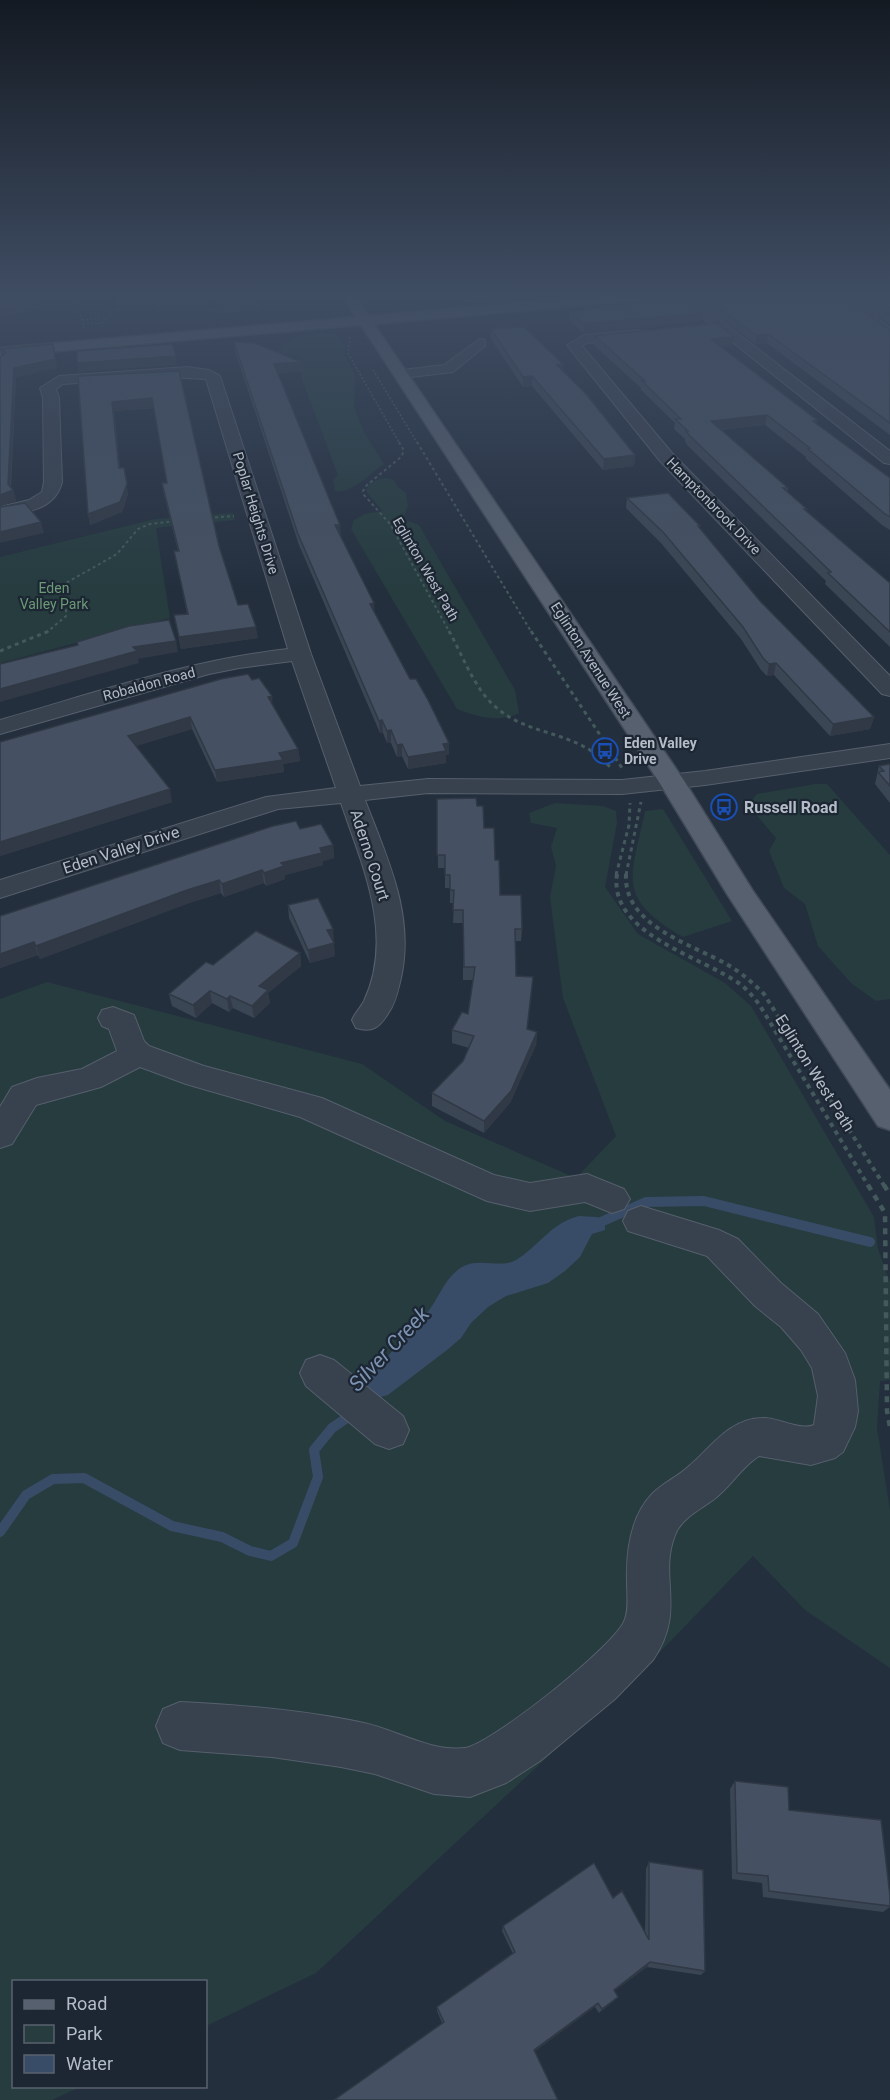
<svg xmlns="http://www.w3.org/2000/svg" width="890" height="2100" font-family="Roboto,sans-serif">
	<style>
		.green { fill: #263c3f }
		.water { fill: #394c67 }
		.lines { fill: none; stroke-linecap: round; stroke-linejoin: round }
		.stream { stroke: #394c67; stroke-width: 10 }
		.minor-casing { stroke: #565f6c; stroke-width: 2 }
		.major-casing { stroke: #414a57; stroke-width: 3 }
		.path-far4 { stroke: #44595c; stroke-width: 1.5; stroke-dasharray: 2 2; stroke-linecap: butt }
		.path-far3 { stroke: #44595c; stroke-width: 2; stroke-dasharray: 3 3; stroke-linecap: butt }
		.path-far2 { stroke: #44595c; stroke-width: 3; stroke-dasharray: 4 4; stroke-linecap: butt }
		.path-far1 { stroke: #44595c; stroke-width: 4; stroke-dasharray: 4.5 4.5; stroke-linecap: butt }
		.path { stroke: #44595c; stroke-width: 4.5; stroke-dasharray: 6 6; stroke-linecap: butt }
		.minor { fill: #38414e; fill-rule: evenodd }
		.major { fill: #56606e; fill-rule: evenodd }
		.wall { fill: #3b4654 }
		.shaded-wall { fill: #303945 }
		.building { fill: #455162; stroke: #303945; stroke-width: 1.5 }
		.labels { text-anchor: middle; dominant-baseline: central; stroke-width: 4.5; stroke-linejoin: round; paint-order: stroke }
		.far-street-label { font-size: 14px; fill: #b4bcc9; stroke: #1d2633 }
		.far-park-label { font-size: 14px; fill: #6b9a76; stroke: #1d2633 }
		.far-poi-label { font-size: 14px; font-weight: bold; fill: #b4bcc9; stroke: #1d2633; text-anchor: start }
		.poi-label { font-size: 16px; font-weight: bold; fill: #b4bcc9; stroke: #1d2633; text-anchor: start }
		.street-label { font-size: 16px; fill: #b4bcc9; stroke: #1d2633 }
		.near-water-label { font-size: 21px; font-style: italic; fill: #7c92b1; stroke: #1d2633 }
	</style>
	<rect width="100%" height="100%" fill="#242f3e"/>
	<!-- green -->
	<path class="green" d="M320 333 336 334 345 346 343 351 355 375 354 407 363 430 384 464C369 474 352 494 335 491L333 480 338 475 303 382 297 356 282 353 280 346 304 334Z
		M385 478 394 480 398 487 406 493 408 506 403 519 419 525 515 690 519 713C500 723 477 717 457 709L351 529 354 520 365 514 382 511 366 491 370 482Z
		M233 513 235 520 156 528 170 618 0 663V557L155 519Z
		M815 784H827L890 855V999L876 1001 851 983 818 946 805 904 784 888 769 851 776 838 748 805 757 794Z
		M555 803 603 806 616 811 617 823 605 887 638 934 725 983 751 1006 874 1217 878 1249 890 1282V1380L880 1381 877 1428 890 1510V1668L805 1610 753 1556 657 1655 316 1973 206 2026V1982H14V2086L80 2087 52 2100H0V999L47 982 362 1064 445 1121 576 1178 616 1136 563 998 550 897 556 866 551 847 557 828 531 823 529 813Z
		M663 809 732 921 683 937C615 897 631 879 645 811Z"/>
	<!-- water -->
	<path class="water" d="M579 1216 597 1217 605 1225V1230L592 1234 580 1257 565 1271 548 1283 506 1296 488 1307 471 1323 461 1338 447 1350 388 1395 370 1400 363 1389 369 1380C386 1356 407 1336 426 1314 439 1299 444 1278 462 1267 479 1257 500 1269 516 1260 539 1246 551 1223 579 1216Z"/>
	<g class="lines">
		<!-- stream -->
		<path class="stream" d="M594 1225 646 1202 704 1201 870 1242
			M0 1532 26 1495 53 1479 84 1478 172 1526 222 1537 250 1551 271 1556 293 1543 318 1477 314 1450 332 1428 354 1413"/>
		<!-- minor casing -->
		<g class="minor-casing">
			<path id="minor" d="M455 296H505C497 303 463 303 455 296Z
				M675 296H689L890 451V464L884 463Z
				M890 305V313L873 316 890 328V338L854 314 856 311Z
				M637 330 642 331V337L587 343 582 346 672 453 890 676V696L882 694 660 461 567 345 584 335Z
				M480 339 485 340V346L453 372 402 378 395 374 402 370 444 365Z
				M187 367 209 370 220 376 311 654 360 786 428 779 622 780 705 771 890 744V758L705 785 622 794 428 793 365 800C387 858 415 914 401 978 398 990 396 1002 389 1012 380 1027 373 1033 356 1028L352 1020C355 1013 361 1007 364 1001 395 935 362 865 341 803L278 809 0 898V880L266 797 336 788 292 661 239 668 209 674 0 734V720C95 693 189 660 288 649L206 379 165 377 63 384 56 389 59 398 62 482C55 511 25 512 0 517V507L29 500 42 492 44 482 43 398 40 388 59 376Z
				M113 1007 134 1015 144 1041 149 1046 204 1066 322 1098 494 1175 530 1183 587 1174 624 1189 630 1199 624 1209 612 1213 585 1202 530 1211 487 1201 300 1117 186 1084 140 1067 101 1087 36 1105 12 1144 0 1148V1107L12 1087 37 1078 82 1069 117 1051 109 1029 102 1026 98 1018 102 1010Z
				M641 1206 719 1230 738 1239 781 1283 818 1314 845 1353 855 1380 858 1411 855 1427 843 1452 835 1458 811 1465 759 1456C743 1466 733 1483 719 1495 705 1508 682 1516 675 1535 658 1579 687 1610 653 1660L615 1699 540 1761 506 1783 470 1797 434 1794 375 1774 341 1767 272 1757 180 1750 163 1743 156 1726 163 1709 180 1702C241 1705 304 1710 364 1723 397 1730 430 1752 465 1748 490 1745 618 1644 625 1619 629 1609 627 1594 627 1583 626 1553 630 1517 652 1494 663 1483 677 1477 688 1467 711 1448 728 1419 762 1418 778 1417 799 1431 814 1425L818 1396 812 1368 801 1350 781 1327 755 1306 707 1256 628 1231 623 1221 628 1211Z
				M320 1355 334 1360 403 1416 409 1430 403 1444 389 1449 375 1444 306 1386 300 1373 306 1360Z"/>
		</g>
		<!-- major casing -->
		<g class="major-casing">
			<path id="major" d="M342 296H356L369 316 596 296H651L644 300 374 324 685 782 753 891 890 1090V1130L878 1126 727 894 659 782 361 325 0 356V348L356 317Z"/>
		</g>
		<!-- path-far4 -->
		<path class="path-far4" d="M216 299 224 313
			M195 303 228 314
			M110 310 147 307
			M82 320 105 318
			M83 324 102 323
			M103 327 102 323 111 315 109 306
			M84 328 76 298 96 296
			M350 337 348 353 400 444
			M373 370 418 444"/>
		<!-- path-far3 -->
		<path class="path-far3" d="M399 442 404 451 401 457 367 485 363 491 364 495 390 524 450 633
			M417 442 532 633
			M209 518 234 516
			M46 633 66 616V583L117 554 138 529 150 524 175 521"/>
		<!-- path-far2 -->
		<path class="path-far2" d="M449 631C463 656 475 691 498 709 533 738 576 729 611 768
			M531 631 622 768
			M0 651 49 631
			M616 875 629 825 630 803
			M626 875 641 802"/>
		<!-- path-far1 -->
		<path class="path-far1" d="M617 874C608 934 701 956 740 984 747 989 753 997 759 1004L869 1187
			M626 874C623 926 692 944 728 965 742 973 753 983 764 994L885 1187"/>
		<!-- path -->
		<path class="path" d="M868 1185 885 1213 887 1411 890 1427
			M884 1185 890 1195"/>
		<!-- minor -->
		<use href="#minor" class="minor"/>
		<!-- major -->
		<use href="#major" class="major"/>
	</g>
	<!-- wall -->
	<path class="wall" d="M113 296H254L257 301 258 309 226 313 220 302 156 307 154 304 118 307Z
		M649 296H684L703 313 701 321 583 333 569 320 570 311 648 301Z
		M692 296H890V303L857 309 890 330V435L767 343 755 344Z
		M890 307V325L879 317 881 309Z
		M491 329 563 371 635 455 634 466 603 470 532 386 523 387 491 339Z
		M595 336 732 346 721 347 817 420 816 423 890 478V530L882 525 806 459V457L765 425 721 430 788 488 787 492 806 512 890 583V647L825 584 826 581 687 445 685 441V439L674 429 675 423 641 390V388L594 345Z
		M234 342 302 362 303 371 277 373 340 536 375 613 410 679 449 743V755H446V763L408 769 402 756 397 757 391 743H387L383 733H380L299 545 235 351Z
		M0 349 57 368 16 377 11 487 13 490 16 501 0 506 1 356Z
		M179 371 219 546 238 605 258 638 181 649 174 615 187 614 174 551H178L164 494 162 483H167L154 408 114 411 120 468 128 494 122 512 90 525 88 514 78 376Z
		M627 498 700 526V529L760 601 874 717 870 729 830 736 774 675 767 676 761 670 741 639 661 543 626 508Z
		M273 706 298 749 300 761 283 764 284 772 217 782 192 729 136 746 172 802 0 856V742Z
		M890 764V803L875 784 879 766Z
		M437 799 477 806 495 860 500 895 522 929 521 941H515L516 976 533 977 527 1029 537 1032 536 1045 510 1103 484 1133 432 1106V1093L463 1061 469 1048 452 1043V1030L468 1014 474 980H463V923H453L454 903H450V888H445V868H438Z
		M300 829 333 845 334 858 323 861V865L285 875V879L266 886 264 883 224 897 221 893 189 903 40 959 38 955 0 968V916Z
		M288 905 334 941 333 942 335 956 310 963 289 918Z
		M300 953 301 966 268 993 270 1003 254 1018 233 1008 229 1012 212 1003 196 1018 172 1006 169 994 213 965Z
		M735 1781 789 1810 890 1907 883 1912 763 1897 762 1883 732 1879 730 1789Z
		M649 1862 705 1971 701 1975 647 1967 614 1991V2001L599 2013 595 2007 442 2023 437 2011V2007L513 1954 502 1931 503 1926 613 1898 645 1934 646 1869Z"/>
	<!-- shaded-wall -->
	<path class="shaded-wall" d="M145 296H153L154 304 118 307 117 298Z
		M187 296H219L220 302 156 307 154 299Z
		M885 296H890V303L856 309 854 304 857 300Z
		M38 301 40 309 0 317V308Z
		M257 301 258 309 226 313 225 305Z
		M703 313 701 321 583 333V324Z
		M768 334 767 343 755 344 756 335Z
		M734 337 732 346 709 348 711 339Z
		M53 344 57 368 16 377 10 491 13 490 16 501 0 506V495L8 484 14 368Z
		M176 356 177 365 79 372 77 363Z
		M302 362 303 371 275 374 274 364Z
		M563 364V375L557 365Z
		M532 376V386L523 387V377Z
		M152 398 154 408 114 411 121 478 119 468 112 402Z
		M767 415 765 425 709 431 711 421Z
		M635 455 634 466 603 470 604 459Z
		M124 468 128 494 122 512 90 525 88 514Z
		M41 522 44 533 0 543V532Z
		M335 525H340L341 536Z
		M374 603 375 614 370 604Z
		M256 627 258 638 181 649 179 637Z
		M176 641 178 652 138 659 139 663 0 702V689L133 647Z
		M776 663 774 675 767 676 769 664Z
		M272 696 273 708 268 697Z
		M190 717 192 729 130 748 128 736Z
		M874 717 870 729 830 736 833 724Z
		M382 720 383 733H380L379 721Z
		M391 730V743H387V731Z
		M449 743V755H446V763L408 769V757L443 744Z
		M402 744V756L397 757V745Z
		M298 749 300 761 283 764 284 772 217 782 215 770 279 753Z
		M170 789 172 802 0 856V842Z
		M333 845 334 858 323 861V865L285 875V879L266 886 264 873 281 863 320 848Z
		M262 870 264 883 224 897 222 884Z
		M219 880 221 893 189 903 40 959 36 946 187 890Z
		M333 929 334 941 329 943 327 930Z
		M34 942 38 955 0 968V954Z
		M334 943 335 956 310 963 308 950Z
		M300 953 301 966 268 993 270 1003 254 1018 252 1006 259 986Z
		M210 991 212 1003 196 1018 193 1005Z
		M230 996 233 1008 229 1012 227 999Z
		M537 1032 536 1045 510 1103 484 1133V1121Z
		M650 1962 647 1967 610 1994 614 1990Z
		M618 1997 614 2001 599 2013 602 2009Z
		M598 2003 595 2007 533 2053 534 2050Z"/>
	<!-- building -->
	<path class="building" d="M0 296H37L38 301 0 308Z
		M116 296H145L117 298Z
		M153 296H187L154 299Z
		M220 296H254L257 301 225 305Z
		M649 296H684L703 313 583 324 570 311 650 301Z
		M704 296H885L857 300 854 304 855 307 890 330V423L768 334 756 335Z
		M890 307V315L881 309Z
		M717 323 734 337 711 339 817 420 813 421 890 478V517L885 514 808 449 810 448 767 415 711 421 788 488H783L807 509H804L890 583V632L828 573 831 572 689 435 686 431H688L675 419H681L642 381H645L595 336Z
		M524 327 563 364 557 365 586 394 635 455 604 459 532 376 523 377 491 329Z
		M234 342 254 343 302 362 274 364 340 525H335L374 603 370 604 410 679H416L428 700 449 743 443 744 446 751 408 757 402 744 397 745 391 730 387 731 382 720 379 721 298 534Z
		M53 344 55 359 14 368 8 484 13 490 0 495V357L6 353 0 349Z
		M172 344 176 356 77 363V351Z
		M179 371 219 546 238 605 248 604 256 627 179 637 174 615 188 614 174 551H179L162 483H167L152 398 112 402 119 468H124L127 484 120 502 88 514 78 376Z
		M668 493 700 526H698L760 601 874 717 833 724 776 663 769 664 763 658 743 627 663 532 627 498Z
		M25 503 41 522 0 532V507Z
		M169 620 176 641 133 647 137 651 0 689V664L78 645 77 642 129 626Z
		M248 674 252 680 259 678 272 696 268 697 298 749 279 753 283 760 215 770 190 717 128 736 170 789 0 842V742L221 679Z
		M890 764V786L878 772 884 771 879 766Z
		M476 798 477 806H483L484 828H494L495 860H499L500 895H521L522 929H515L516 976 533 977 527 1029 537 1032 511 1091 484 1121 432 1093 463 1061 474 1036 452 1030 462 1012 468 1014 475 967H464L463 910H453L454 890H450V875H445V855H437V799Z
		M296 821 300 829 321 824 333 845 320 848 322 853 281 863 284 866 264 873 262 870 222 884 219 880 187 890 36 946 34 942 0 954V916L273 826Z
		M318 898 333 929 327 930 334 943 308 950 288 905Z
		M256 931 300 953 259 986 268 990 252 1006 230 996 227 999 210 991 193 1005 169 994 206 962 213 965Z
		M735 1781 788 1787 789 1810 881 1820 890 1896V1906L769 1891 768 1876 737 1873Z
		M649 1862 703 1870 705 1971 650 1962 614 1990 618 1997 602 2009 598 2003 534 2050 558 2100H334L444 2022 437 2007 515 1952 503 1926 594 1863 613 1898 622 1891 649 1940Z"/>
	<!-- sky -->
	<linearGradient id="sky" x2="0" y2="1"><stop stop-color="#141a22"/><stop offset="0.5" stop-color="#3f4d63"/><stop offset="1" stop-color="#3f4d63" stop-opacity="0"/></linearGradient>
	<rect width="890" height="590" fill="url(#sky)"/>
	<!-- icons -->
	<defs>
		<g id="bus-ring" transform="scale(1.35)"><circle r="9.5" fill="#1d2633" stroke="#1a4fb4" stroke-width="1.5"/><path d="M-5-6H5V4H4V6H2V4H-2V6H-4V4H-5ZM-3.5-4V0h7V-4ZM-3.5 1.2v1.5H-2V1.2ZM2 1.2v1.5H3.5V1.2Z" fill="#1a4fb4"/></g>
	</defs>
	<g fill-rule="evenodd">
		<use href="#bus-ring" x="605" y="751"/>
		<use href="#bus-ring" x="724" y="807"/>
	</g>
	<g class="labels">
		<!-- far-street labels -->
		<g class="far-street-label">
			<text transform="translate(714 506) rotate(46)">Hamptonbrook Drive</text>
			<text transform="translate(256 513) rotate(73)">Poplar Heights Drive</text>
			<text transform="translate(426 569) rotate(60)">Eglinton West Path</text>
			<text transform="translate(591 660) rotate(57)">Eglinton Avenue West</text>
			<text transform="translate(149 684) rotate(-15)">Robaldon Road</text>
		</g>
		<!-- far-park labels -->
		<g class="far-park-label">
			<text x="54" y="588">Eden<tspan x="54" dy="16">Valley Park</tspan></text>
		</g>
		<!-- far-poi labels -->
		<g class="far-poi-label">
			<text x="624" y="743">Eden Valley<tspan x="624" dy="16">Drive</tspan></text>
		</g>
		<!-- poi labels -->
		<g class="poi-label">
			<text x="744" y="807">Russell Road</text>
		</g>
		<!-- street labels -->
		<g class="street-label">
			<text transform="translate(121 850) rotate(-18)">Eden Valley Drive</text>
			<text transform="translate(370 855) rotate(72)">Aderno Court</text>
			<text transform="translate(815 1073) rotate(58)">Eglinton West Path</text>
		</g>
		<!-- near-water labels -->
		<g class="near-water-label">
			<text transform="translate(389 1349) rotate(-47)">Silver Creek</text>
		</g>
	</g>
	<!-- legend -->
	<rect x="12" y="1980" width="195" height="108" fill="#1d2633" stroke="#59626f" stroke-width="1.5"/>
	<rect x="24" y="2000" width="30" height="9" fill="#56606e" stroke="#59626f" stroke-width="1.5"/>
	<text x="66" y="2010" font-size="18" fill="#b4bcc9">Road</text>
	<rect x="24" y="2025" width="30" height="18" fill="#263c3f" stroke="#59626f" stroke-width="1.5"/>
	<text x="66" y="2040" font-size="18" fill="#b4bcc9">Park</text>
	<rect x="24" y="2055" width="30" height="18" fill="#394c67" stroke="#59626f" stroke-width="1.5"/>
	<text x="66" y="2070" font-size="18" fill="#b4bcc9">Water</text>
</svg>
